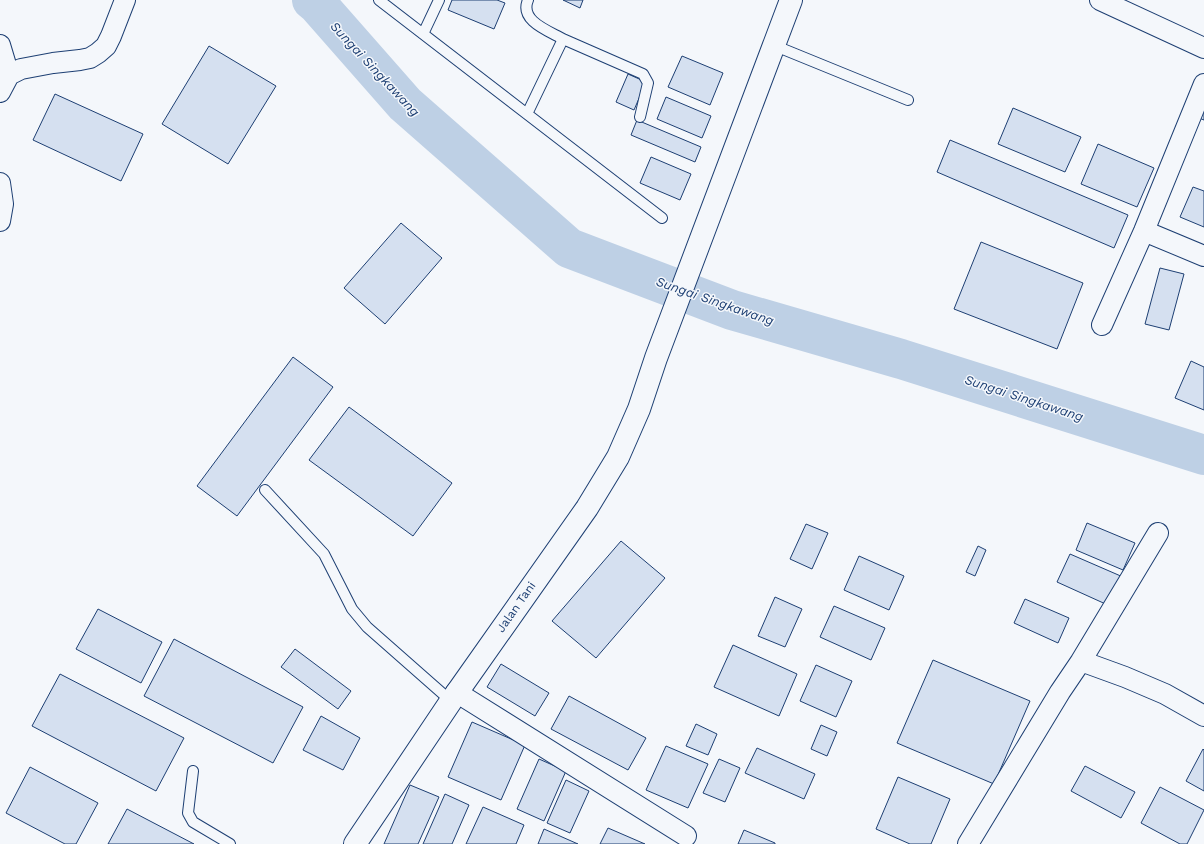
<svg xmlns="http://www.w3.org/2000/svg" width="1204" height="844" font-family="'Work Sans',sans-serif">
	<style>
		.lines { fill: none; stroke-linecap: round; stroke-linejoin: round }
		.river { stroke: #bed0e5; stroke-width: 40 }
		.building { fill: #d5e0f0; stroke: #1d3f73 }
		.service-casing { stroke: #1d3f73; stroke-width: 12 }
		.minor-casing { stroke: #1d3f73; stroke-width: 22 }
		.trunk-casing { stroke: #1d3f73; stroke-width: 24 }
		.service { stroke: #f4f7fb; stroke-width: 10 }
		.minor { stroke: #f4f7fb; stroke-width: 20 }
		.trunk { stroke: #f4f7fb; stroke-width: 22 }
		.labels { text-anchor: middle; dominant-baseline: central; stroke-width: 3; stroke-linejoin: round; paint-order: stroke }
		.street-label { font-size: 12px; fill: #1d3f73; stroke: #f4f7fb }
		.water-label { font-size: 13px; font-style: italic; fill: #1d3f73; stroke: #f4f7fb }
	</style>
	<rect width="100%" height="100%" fill="#f4f7fb"/>
	<g class="lines">
		<!-- river -->
		<path class="river" d="M312 0 318 5 405 104 569 248 732 310 901 359 1204 455"/>
	</g>
	<!-- building -->
	<path class="building" d="M452 0H497L505 3 494 29 448 10Z
		M563 0H583L580 8Z
		M209 46 276 86 228 164 162 124Z
		M682 56 723 73 710 105 668 87Z
		M628 74 646 82 634 110 616 102Z
		M55 94 143 134 121 181 33 140Z
		M666 97 711 116 702 138 657 119Z
		M1204 106V120L1199 118Z
		M1013 108 1081 137 1065 172 998 144Z
		M637 120 701 147 695 162 631 135Z
		M950 140 1128 215 1114 248 937 172Z
		M1098 144 1154 168 1137 207 1081 184Z
		M651 157 691 174 680 200 640 183Z
		M1193 187 1204 191V227L1180 217Z
		M401 223 442 258 385 324 344 288Z
		M981 242 1083 283 1057 349 954 309Z
		M1160 268 1184 274 1169 330 1145 324Z
		M293 357 333 387 237 516 197 486Z
		M1191 361 1204 367V410L1175 398Z
		M349 407 452 483 413 536 309 460Z
		M1087 523 1135 543 1123 570 1076 550Z
		M806 524 828 533 812 569 790 559Z
		M621 541 665 578 596 658 552 621Z
		M978 546 986 550 975 576 966 572Z
		M1070 554 1123 577 1110 606 1057 582Z
		M859 556 904 576 889 610 844 590Z
		M775 597 802 609 785 647 758 636Z
		M1025 599 1069 618 1058 643 1014 623Z
		M834 606 885 628 871 660 820 637Z
		M98 609 162 642 141 683 76 649Z
		M174 639 303 707 273 763 144 696Z
		M733 645 797 674 779 716 714 687Z
		M295 649 351 691 338 709 281 667Z
		M933 660 1030 701 994 784 897 743Z
		M501 664 549 693 535 716 487 687Z
		M816 665 852 681 836 717 800 701Z
		M60 674 184 738 156 791 32 726Z
		M569 696 646 738 628 770 551 729Z
		M321 716 360 738 343 770 303 750Z
		M472 722 525 745 501 800 448 777Z
		M696 724 717 734 708 755 686 746Z
		M821 725 837 732 827 756 811 749Z
		M666 746 708 764 688 808 646 790Z
		M757 748 815 774 804 799 745 773Z
		M1203 749 1204 750V791L1186 781Z
		M539 759 566 771 544 821 517 809Z
		M719 759 740 768 725 802 703 793Z
		M1085 766 1135 792 1121 818 1071 791Z
		M30 767 98 803 76 844H65L6 813Z
		M898 777 950 799 931 844H910L876 829Z
		M566 780 589 791 570 833 547 823Z
		M410 785 439 797 418 844H384Z
		M1160 787 1204 810 1187 844H1180L1141 823Z
		M445 794 469 805 452 844H423Z
		M483 807 524 825 516 844H466Z
		M127 809 194 844H108Z
		M608 828 645 844H600Z
		M544 829 578 844H538Z
		M744 830 775 843V844H738Z"/>
	<g class="lines">
		<!-- service casing -->
		<g class="service-casing">
			<path id="service" d="M379 0 527 114 563 39C549 31 519 21 528 0
				M423 34 439 0
				M563 39 643 74 648 83 640 117
				M773 45 908 100
				M527 114 662 218
				M265 490 324 554 352 609 367 627 451 701
				M193 771 188 813 193 822 230 844"/>
		</g>
		<!-- minor casing -->
		<g class="minor-casing">
			<path id="minor" d="M1100 0 1204 48
				M0 45 9 75
				M0 92 9 75 21 69 53 63 80 60 90 58 98 53 106 46 111 36 125 0
				M0 183 3 204 0 221
				M1144 231 1204 256
				M1102 325 1144 231 1204 84
				M1081 661 1158 533
				M456 692 686 836
				M968 844 1060 692 1081 661 1125 677 1165 694 1204 716"/>
		</g>
		<!-- trunk casing -->
		<g class="trunk-casing">
			<path id="trunk" d="M355 844 451 701 587 508 618 457 639 409 656 358 791 0"/>
		</g>
		<!-- service -->
		<use href="#service" class="service"/>
		<!-- minor -->
		<use href="#minor" class="minor"/>
		<!-- trunk -->
		<use href="#trunk" class="trunk"/>
	</g>
	<g class="labels">
		<!-- street labels -->
		<g class="street-label">
			<text transform="translate(516 607) rotate(-55)">Jalan Tani</text>
		</g>
		<!-- water labels -->
		<g class="water-label">
			<text transform="translate(375 69) rotate(47)">Sungai Singkawang</text>
			<text transform="translate(715 301) rotate(19)">Sungai Singkawang</text>
			<text transform="translate(1024 398) rotate(18)">Sungai Singkawang</text>
		</g>
	</g>
</svg>
